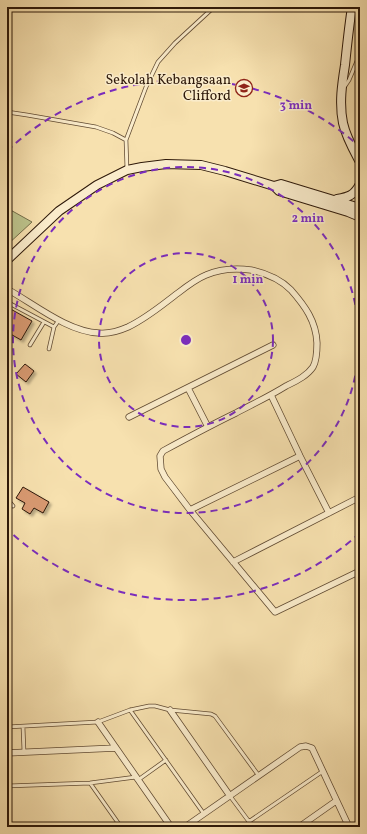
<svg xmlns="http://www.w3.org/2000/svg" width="367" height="834" font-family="Vollkorn,serif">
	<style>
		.green { fill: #bcc38c; stroke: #746e4a }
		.building { fill: #d89971; stroke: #2d1809; filter: url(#shadow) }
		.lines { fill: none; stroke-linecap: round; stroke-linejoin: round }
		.lane-casing { stroke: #604a32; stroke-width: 4.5 }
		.street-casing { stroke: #604a32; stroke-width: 7 }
		.secondary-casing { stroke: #2d1809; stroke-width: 10 }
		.lane { stroke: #faeccb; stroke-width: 3 }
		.street { stroke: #faeccb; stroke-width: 5.5 }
		.secondary { stroke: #faeccb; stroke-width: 8 }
		.ring { fill: none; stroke: #7b2cbf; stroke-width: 2; stroke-dasharray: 7 5 }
		.labels { text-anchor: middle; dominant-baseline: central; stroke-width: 3; stroke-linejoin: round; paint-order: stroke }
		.poi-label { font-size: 14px; fill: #2d1809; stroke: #faeccb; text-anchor: end }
		.centre { fill: #7b2cbf; stroke: #faeccb; stroke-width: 2 }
		.ring-label { font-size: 12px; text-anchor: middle; font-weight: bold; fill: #7b2cbf; stroke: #faeccb; stroke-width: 3; stroke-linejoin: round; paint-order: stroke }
	</style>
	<defs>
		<filter id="shadow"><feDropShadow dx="2.5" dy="2.5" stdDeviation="1" flood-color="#0004"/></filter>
	</defs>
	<rect width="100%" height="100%" fill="#f7e1af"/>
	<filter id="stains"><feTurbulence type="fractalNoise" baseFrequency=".005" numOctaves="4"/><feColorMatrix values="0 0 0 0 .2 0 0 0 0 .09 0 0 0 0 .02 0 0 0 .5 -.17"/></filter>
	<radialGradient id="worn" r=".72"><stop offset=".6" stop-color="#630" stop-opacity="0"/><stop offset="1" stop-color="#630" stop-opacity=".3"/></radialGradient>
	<!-- green -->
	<path class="green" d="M7 208 32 222 7 245Z"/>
	<!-- building -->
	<path class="building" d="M7 307 32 321 21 340 7 332Z
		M25 364 34 371 26 382 16 374Z
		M23 487 49 502 43 513 34 508 30 514 22 509 25 503 16 498Z"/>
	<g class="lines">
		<!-- lane casing -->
		<g class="lane-casing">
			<path id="lane" d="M345 86 349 80 360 54
				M7 112 27 115 96 127 113 133 126 140
				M127 170 126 140 146 87 158 62 175 43 214 7
				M7 300 12 292
				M7 302 54 327 59 320
				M30 345 44 322
				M49 349 54 327
				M7 499 13 506
				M130 710 204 814
				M7 727 98 722 130 710 149 706H155L170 710 211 714 215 716 259 776
				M23 727 24 752
				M138 780 166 760
				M90 783 121 827
				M7 786 90 783 136 777
				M230 796 253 827
				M241 827 323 771"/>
		</g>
		<!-- street casing -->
		<g class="street-casing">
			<path id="street" d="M7 289C34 304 68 332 99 333 109 334 119 331 128 327 147 318 162 305 178 293 187 286 196 279 206 275 220 269 236 268 251 270 265 273 281 280 291 290 305 306 316 321 317 343 317 351 317 360 313 367 307 376 296 381 286 386 270 396 253 404 236 413 211 425 187 438 163 451L160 456 161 469 165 477 190 510 275 612 360 571
				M188 388 208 427
				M271 395 300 456 329 513
				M129 417 273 345
				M190 510 300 456
				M233 562 360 497
				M170 710 230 796
				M98 722 171 827
				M7 753 116 748
				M185 827 300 747 306 746 312 748 349 827
				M299 827 336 801"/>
		</g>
		<!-- secondary casing -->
		<g class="secondary-casing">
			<path id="secondary" d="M352 7C349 26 347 46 345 65 342 84 339 103 343 123 346 137 353 149 360 162
				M274 186 281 184 360 208
				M337 199C348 197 354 196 360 184
				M7 260 59 211 97 185 127 170 142 167 166 164 201 165 225 171 274 186 279 191 348 212 360 217"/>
		</g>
		<!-- lane -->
		<use href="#lane" class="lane"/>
		<!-- street -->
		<use href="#street" class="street"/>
		<!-- secondary -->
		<use href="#secondary" class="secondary"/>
	</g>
	<!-- distance rings -->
	<g class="ring">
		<circle cx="186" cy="340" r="87"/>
		<circle cx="186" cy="340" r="173"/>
		<path d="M360 533A260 260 0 0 1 7 529M7 151A260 260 0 0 1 360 147"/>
	</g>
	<!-- icons -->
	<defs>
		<g id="school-ring" transform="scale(0.9)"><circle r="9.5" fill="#faeccb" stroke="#8f2418" stroke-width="1.5"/><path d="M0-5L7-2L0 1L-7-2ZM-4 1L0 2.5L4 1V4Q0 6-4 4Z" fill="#8f2418"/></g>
	</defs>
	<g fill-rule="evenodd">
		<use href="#school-ring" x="244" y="88"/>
	</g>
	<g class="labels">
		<!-- poi labels -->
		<g class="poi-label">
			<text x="231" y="80">Sekolah Kebangsaan<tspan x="231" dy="16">Clifford</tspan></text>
		</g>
	</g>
	<circle cx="186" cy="340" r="6" class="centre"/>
	<g class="ring-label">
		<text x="296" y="109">3 min</text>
		<text x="308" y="222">2 min</text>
		<text x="248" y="283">1 min</text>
	</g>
	<!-- margin -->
	<rect width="367" height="834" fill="none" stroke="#f7e1af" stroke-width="24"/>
	<rect x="8" y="8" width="351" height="818" fill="none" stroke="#2d1809" stroke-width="2"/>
	<rect x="12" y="12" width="343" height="810" fill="none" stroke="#2d1809"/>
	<rect width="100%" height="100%" filter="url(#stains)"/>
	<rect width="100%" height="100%" fill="url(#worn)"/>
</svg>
